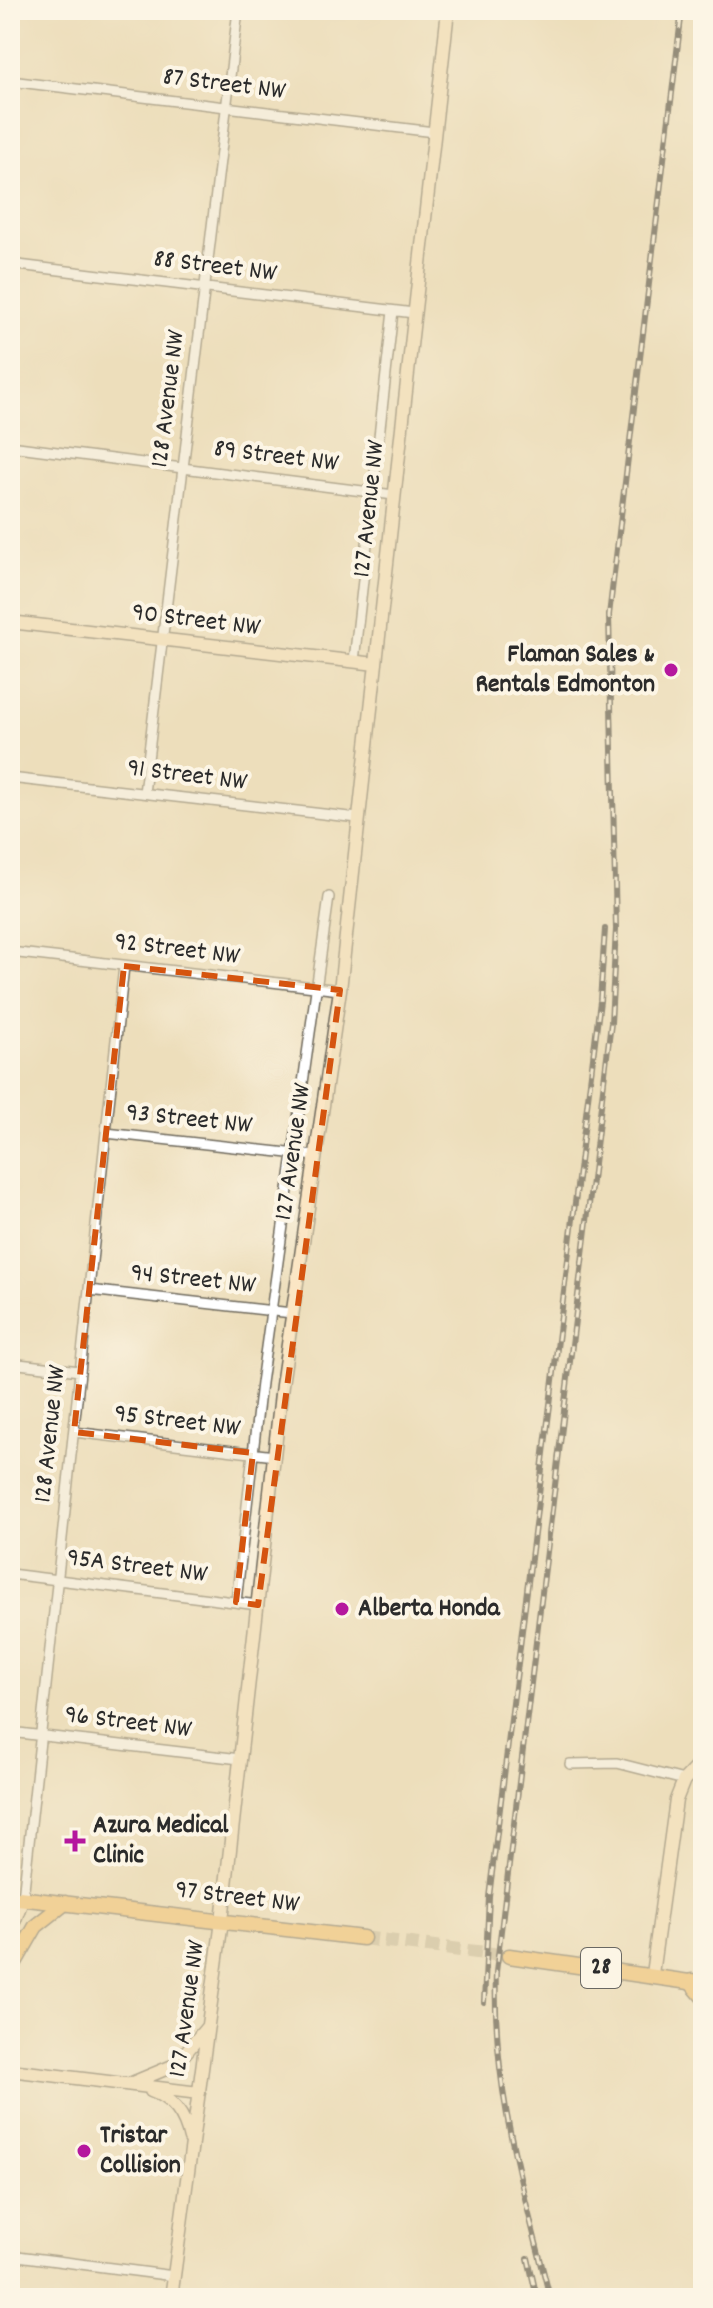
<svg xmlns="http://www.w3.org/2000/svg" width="713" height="2308" font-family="Dekko,sans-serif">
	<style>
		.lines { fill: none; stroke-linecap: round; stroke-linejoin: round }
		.primary-tunnel { stroke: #c6ba9e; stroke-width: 14; stroke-dasharray: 14 7; stroke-linecap: butt }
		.street-casing { stroke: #6f6a5d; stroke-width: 12 }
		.secondary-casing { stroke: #6f6a5d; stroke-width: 15 }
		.primary-casing { stroke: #6f6a5d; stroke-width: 17 }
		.highway-casing { stroke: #6f6a5d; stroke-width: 19 }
		.street { stroke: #fff; stroke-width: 9 }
		.secondary { stroke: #fbe6c4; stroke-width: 12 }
		.primary { stroke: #f6c06b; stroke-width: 14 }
		.highway { stroke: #f6c06b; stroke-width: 16 }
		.rail-casing { stroke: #2b2b2b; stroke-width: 6 }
		.rail { stroke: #fcf5e5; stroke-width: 3; stroke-dasharray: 9; stroke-linecap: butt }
		.marked { fill: none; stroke: #d5540f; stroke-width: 6; stroke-dasharray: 16 10; stroke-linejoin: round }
		.poi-dot { fill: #b5179e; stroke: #fcf5e5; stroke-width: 3 }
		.labels { text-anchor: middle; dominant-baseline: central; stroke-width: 8; stroke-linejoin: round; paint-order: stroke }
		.shield { fill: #fcf5e5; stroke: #6a6863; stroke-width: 2 }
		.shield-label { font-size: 24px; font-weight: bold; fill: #2b2b2b }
		.street-label { font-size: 26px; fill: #2b2b2b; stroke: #fcf5e5 }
		.poi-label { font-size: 26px; font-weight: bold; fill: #2b2b2b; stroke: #fcf5e5; text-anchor: start }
	</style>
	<rect width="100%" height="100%" fill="#fcf5e5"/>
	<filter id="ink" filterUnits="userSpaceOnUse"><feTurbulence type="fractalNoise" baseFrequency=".0125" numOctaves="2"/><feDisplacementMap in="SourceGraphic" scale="16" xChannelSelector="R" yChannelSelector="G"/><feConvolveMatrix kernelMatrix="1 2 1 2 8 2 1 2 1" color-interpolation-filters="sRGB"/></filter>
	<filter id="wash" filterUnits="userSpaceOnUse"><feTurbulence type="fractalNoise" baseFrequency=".006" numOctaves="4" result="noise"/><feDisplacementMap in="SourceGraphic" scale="32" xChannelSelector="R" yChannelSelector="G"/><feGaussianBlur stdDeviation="1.8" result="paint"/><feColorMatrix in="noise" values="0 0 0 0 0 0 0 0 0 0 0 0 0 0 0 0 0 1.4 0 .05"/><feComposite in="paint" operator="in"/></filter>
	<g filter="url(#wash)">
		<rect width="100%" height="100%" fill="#eddebb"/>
	</g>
	<g filter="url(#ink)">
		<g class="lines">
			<!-- primary-tunnel -->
			<path class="primary-tunnel" d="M363 1938 509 1956"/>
			<!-- street casing -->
			<g class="street-casing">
				<path id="street" d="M10 81 434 132
					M10 264 414 313
					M10 446 394 495
					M354 661 393 311
					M10 778 358 818
					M144 793 238 10
					M10 952 340 990
					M106 1133 316 1156
					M89 1290 292 1313
					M10 1363 80 1371
					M74 1432 275 1456
					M10 1574 258 1605
					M236 1602 261 1383 329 897
					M10 1732 240 1759
					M570 1764 617 1763 684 1780
					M23 1898 124 966
					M10 2255 174 2276"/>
			</g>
			<!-- secondary casing -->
			<g class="secondary-casing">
				<path id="secondary" d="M10 622 376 664
					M652 1974 676 1800 684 1780 703 1760
					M10 2001 13 1925 23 1898
					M10 2070 199 2093
					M132 2083 175 2065 208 2026
					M151 2091C174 2099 185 2116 190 2139
					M171 2298 222 1921 282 1385 340 990 448 10"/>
			</g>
			<!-- primary casing -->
			<g class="primary-casing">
				<path id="primary" d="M10 1897 363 1938
					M509 1956 703 1984
					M14 1964 36 1926 65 1903"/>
			</g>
			<!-- highway casing -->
			<g class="highway-casing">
				<path id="highway" d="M692 1982 703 1995"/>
			</g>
			<!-- street -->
			<use href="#street" class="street"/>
			<!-- secondary -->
			<use href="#secondary" class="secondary"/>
			<!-- primary -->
			<use href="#primary" class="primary"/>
			<!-- highway -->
			<use href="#highway" class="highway"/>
			<!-- rail casing -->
			<g class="rail-casing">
				<path id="rail" d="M484 2002 489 1897 600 1001 605 929
					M528 2258 537 2298
					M550 2298C522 2185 492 2089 496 1972L611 1023 616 929 609 615 682 10"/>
			</g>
			<!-- rail -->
			<use href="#rail" class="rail"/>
		</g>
	</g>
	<!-- marked area -->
	<path d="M0 0H713V2308H0ZM124 966 340 990 258 1605 236 1602 253 1453 74 1432Z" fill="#eddebb" fill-opacity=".55" fill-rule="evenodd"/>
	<path class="marked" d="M124 966 340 990 258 1605 236 1602 253 1453 74 1432Z"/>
	<!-- markers -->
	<g class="poi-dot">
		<circle cx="671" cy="670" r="8"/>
		<circle cx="342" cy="1609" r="8"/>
		<path d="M71 1829h8v8h8v8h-8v8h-8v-8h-8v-8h8z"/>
		<circle cx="84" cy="2151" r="8"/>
	</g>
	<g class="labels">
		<!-- shield labels -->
		<rect class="shield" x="581" y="1948" width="40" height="40" rx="6"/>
		<g class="shield-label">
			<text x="601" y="1968">28</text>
		</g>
		<!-- street labels -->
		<g class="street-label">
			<text transform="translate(224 85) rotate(7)">87 Street NW</text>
			<text transform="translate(215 267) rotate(7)">88 Street NW</text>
			<text transform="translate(169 399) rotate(-83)">128 Avenue NW</text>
			<text transform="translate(276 457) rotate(7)">89 Street NW</text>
			<text transform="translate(370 509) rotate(-84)">127 Avenue NW</text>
			<text transform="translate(196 621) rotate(7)">90 Street NW</text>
			<text transform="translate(187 776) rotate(7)">91 Street NW</text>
			<text transform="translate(177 950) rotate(7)">92 Street NW</text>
			<text transform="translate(189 1120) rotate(6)">93 Street NW</text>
			<text transform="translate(294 1152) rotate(-82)">127 Avenue NW</text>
			<text transform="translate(193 1280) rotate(6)">94 Street NW</text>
			<text transform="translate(177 1422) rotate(7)">95 Street NW</text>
			<text transform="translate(51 1434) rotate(-84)">128 Avenue NW</text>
			<text transform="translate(137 1567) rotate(7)">95A Street NW</text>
			<text transform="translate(128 1723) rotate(7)">96 Street NW</text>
			<text transform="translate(237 1898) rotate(7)">97 Street NW</text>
			<text transform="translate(188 2009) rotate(-82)">127 Avenue NW</text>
		</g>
		<!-- poi labels -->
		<g class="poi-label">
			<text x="655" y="655" text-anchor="end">Flaman Sales &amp;<tspan x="655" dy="30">Rentals Edmonton</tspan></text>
			<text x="358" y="1609">Alberta Honda</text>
			<text x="93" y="1826">Azura Medical<tspan x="93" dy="30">Clinic</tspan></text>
			<text x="100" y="2136">Tristar<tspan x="100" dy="30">Collision</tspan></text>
		</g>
	</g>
	<!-- margin -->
	<rect width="713" height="2308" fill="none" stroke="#fcf5e5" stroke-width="40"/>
</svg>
